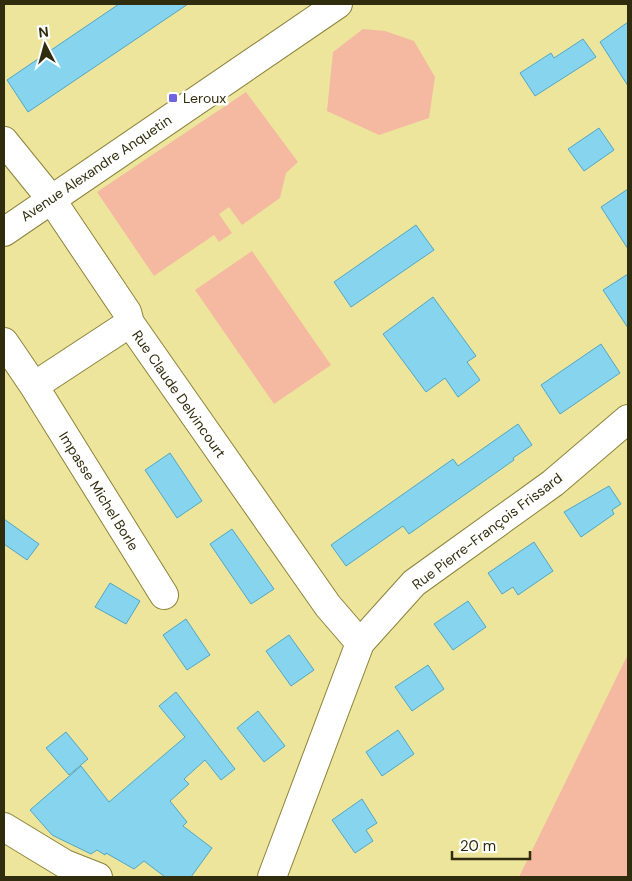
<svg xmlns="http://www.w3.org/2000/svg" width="632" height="881" font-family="'DM Sans',sans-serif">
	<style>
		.green { fill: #f5b9a2 }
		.building { fill: #87d4ef; stroke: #50a7c4 }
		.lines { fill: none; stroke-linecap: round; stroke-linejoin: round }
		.street-casing { stroke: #8c833c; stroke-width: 30 }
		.street { stroke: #fff; stroke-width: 28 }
		.poi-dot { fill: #6d64de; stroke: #fff; stroke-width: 2 }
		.labels { text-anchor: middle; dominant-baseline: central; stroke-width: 5; stroke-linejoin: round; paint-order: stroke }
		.poi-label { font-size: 14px; fill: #302d0f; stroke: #fff; text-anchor: start }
		.street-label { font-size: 14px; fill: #302d0f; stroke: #fff }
	</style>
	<rect width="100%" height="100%" fill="#ede59c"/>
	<!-- green -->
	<path class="green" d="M363 29 385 31 414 41 435 77 429 118 379 135 327 111 333 52Z
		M246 92 298 162 286 173 280 198 242 225 229 207 219 214 232 233 219 242 214 235 154 276 97 192Z
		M252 251 331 365 274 404 195 290Z
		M628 654V877H519Z"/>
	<!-- building -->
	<path class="building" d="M119 4H188L28 112 7 80Z
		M628 22V86L600 42Z
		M583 39 596 57 535 96 520 73 551 53 554 58Z
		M599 128 614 150 584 171 568 149Z
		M628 189V249L601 207Z
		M416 225 434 250 351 307 334 282Z
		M628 274V328L603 290Z
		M433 297 476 356 467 362 480 380 458 397 445 378 426 392 383 334Z
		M601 344 620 373 560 414 541 385Z
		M518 424 532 445 513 458 514 460 409 534 403 526 346 566 331 545 453 459 458 466Z
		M170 453 202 501 177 518 145 470Z
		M609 486 621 504 612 510 614 514 581 537 564 512Z
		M4 519 39 544 27 560 4 544Z
		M232 529 274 589 251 604 210 544Z
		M534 542 553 571 518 595 513 587 502 594 488 573Z
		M110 583 140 601 126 624 95 607Z
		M468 601 486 627 453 650 434 624Z
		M186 619 210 655 187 670 163 635Z
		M289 635 314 670 291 686 266 651Z
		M428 665 444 689 412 711 395 687Z
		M176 692 235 769 221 780 205 760 184 779 189 784 170 801 187 822 183 826 212 848 191 877H165L144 861 134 869 106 853 105 855 97 850 91 854 52 835 30 810 81 766 109 802 185 737 159 706Z
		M258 711 285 746 264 762 237 728Z
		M398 730 414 754 382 776 366 752Z
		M66 732 88 759 69 775 46 748Z
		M362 799 377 823 366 830 373 841 355 853 332 820Z"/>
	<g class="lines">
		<!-- street casing -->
		<g class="street-casing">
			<path id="street" d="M4 141 51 199 127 312 130 323 328 606 360 643
				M4 232 338 4
				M4 342 34 386 130 323
				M34 386 164 595
				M4 827 65 864 98 877
				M272 877 360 643 414 583 553 483 628 419"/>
		</g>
		<!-- street -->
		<use href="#street" class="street"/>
	</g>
	<!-- markers -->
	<rect class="poi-dot" x="168" y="93" width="10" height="10" rx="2.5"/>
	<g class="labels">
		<!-- poi labels -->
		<g class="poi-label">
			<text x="183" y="98">Leroux</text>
		</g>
		<!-- street labels -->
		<g class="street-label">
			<text transform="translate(96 168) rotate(-34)">Avenue Alexandre Anquetin</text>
			<text transform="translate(179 394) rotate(55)">Rue Claude Delvincourt</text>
			<text transform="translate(99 491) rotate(58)">Impasse Michel Borle</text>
			<text transform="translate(487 531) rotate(-37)">Rue Pierre-François Frissard</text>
		</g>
	</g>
	<!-- border -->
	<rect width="632" height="881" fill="none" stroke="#302d0f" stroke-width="10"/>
	<!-- north arrow -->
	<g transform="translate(45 45) rotate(354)" stroke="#ffffff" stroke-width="4" paint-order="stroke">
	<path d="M0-4L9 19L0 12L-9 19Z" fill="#302d0f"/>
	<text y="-8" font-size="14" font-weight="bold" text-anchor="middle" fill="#302d0f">N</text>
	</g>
	<!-- scale -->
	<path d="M452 851v8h78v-8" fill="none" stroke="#302d0f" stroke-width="2.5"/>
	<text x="460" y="851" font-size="15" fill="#302d0f" stroke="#ffffff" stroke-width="4" paint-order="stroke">20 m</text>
</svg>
